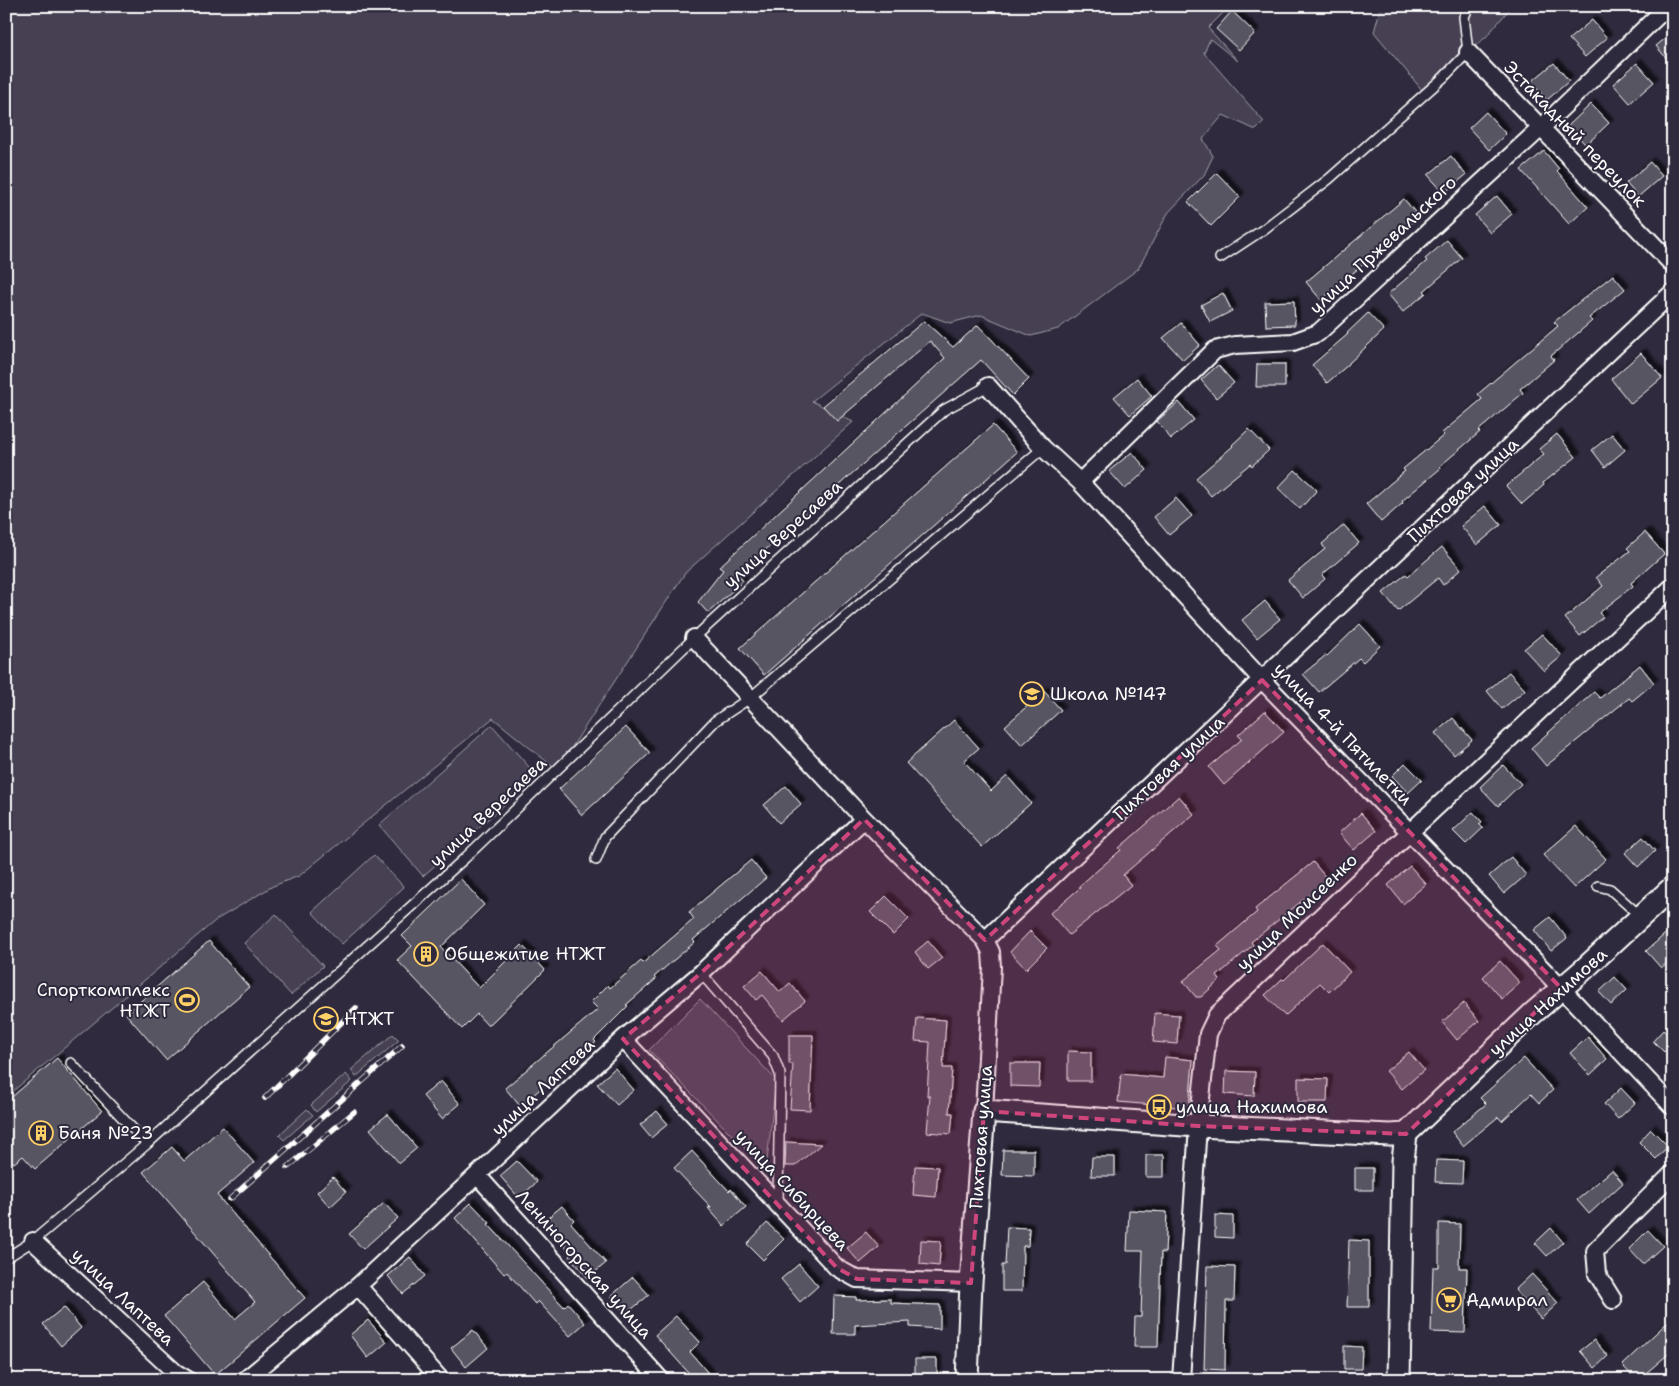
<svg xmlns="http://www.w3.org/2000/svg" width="1679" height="1386" font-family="'Shantell Sans',sans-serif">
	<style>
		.green { fill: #464152; stroke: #a2a0a8 }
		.building { fill: #595564; stroke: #fff; filter: url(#shadow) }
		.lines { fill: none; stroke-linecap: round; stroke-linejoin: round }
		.service-casing { stroke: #fff; stroke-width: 12 }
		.minor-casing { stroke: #fff; stroke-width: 20 }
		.tertiary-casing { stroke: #fff; stroke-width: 25 }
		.service { stroke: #2f2a3d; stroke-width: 9 }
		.minor { stroke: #2f2a3d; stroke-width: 16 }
		.tertiary { stroke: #2f2a3d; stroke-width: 21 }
		.rail-casing { stroke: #fff; stroke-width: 5.5 }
		.rail { stroke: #2f2a3d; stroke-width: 4; stroke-dasharray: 11; stroke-linecap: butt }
		.marked { fill: #ce467c; fill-opacity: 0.2; stroke: #ce467c; stroke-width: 4; stroke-dasharray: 10 6; stroke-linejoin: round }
		.labels { text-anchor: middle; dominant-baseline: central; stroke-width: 4; stroke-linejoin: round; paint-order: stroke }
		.street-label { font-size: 18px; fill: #fff; stroke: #2f2a3d }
		.poi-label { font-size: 18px; fill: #fff; stroke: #2f2a3d; text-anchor: start }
	</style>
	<defs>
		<filter id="shadow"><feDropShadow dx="4.5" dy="-4.5" stdDeviation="1" flood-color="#0009"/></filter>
	</defs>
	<rect width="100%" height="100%" fill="#2f2a3d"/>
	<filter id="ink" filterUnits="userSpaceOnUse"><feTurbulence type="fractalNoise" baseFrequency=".02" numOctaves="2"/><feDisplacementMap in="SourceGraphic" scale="10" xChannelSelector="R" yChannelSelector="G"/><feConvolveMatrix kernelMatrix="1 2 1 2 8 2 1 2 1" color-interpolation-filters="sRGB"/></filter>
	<g filter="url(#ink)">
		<!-- green -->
		<path class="green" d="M6 6H1230L1208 28 1238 61 1210 39 1204 53 1264 122 1256 130 1223 115 1203 139 1213 156 1204 175 1168 213 1138 269 1058 329 1031 336 981 315 950 323 922 313 812 401 853 422 685 573 557 770 493 718 299 876 273 886 216 920 6 1097Z
			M1381 6H1512L1486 37 1422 90 1374 32Z
			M492 725 537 776 423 876 379 825Z
			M374 855 404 887 342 944 312 912Z
			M276 914 323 966 291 995 244 943Z
			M700 999 776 1080 766 1170 649 1050Z
			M393 1034 399 1040 356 1077 351 1070Z
			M346 1074 352 1081 316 1112 311 1105Z
			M307 1109 313 1115 284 1140 279 1135Z"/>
		<!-- building -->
		<path class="building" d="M1232 11 1255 33 1239 50 1216 29Z
			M1592 20 1607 38 1585 57 1569 39Z
			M1673 32V66L1656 46Z
			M1554 63 1569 81 1547 100 1531 82Z
			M1637 63 1654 82 1630 103 1613 84Z
			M1591 104 1609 123 1586 145 1568 126Z
			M1486 112 1506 134 1489 150 1469 128Z
			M1544 151 1559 169 1557 171 1588 207 1569 224 1521 170Z
			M1451 156 1466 175 1444 193 1428 175Z
			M1650 162 1662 176 1638 197 1626 183Z
			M1217 173 1240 197 1211 226 1188 202Z
			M1497 196 1512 214 1490 233 1475 215Z
			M1404 199 1419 217 1321 300 1306 282Z
			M1447 240 1462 258 1424 291 1426 293 1403 312 1388 294 1427 261 1425 259Z
			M1613 275 1625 289 1589 318 1592 321 1551 356 1554 360 1520 389 1523 393 1478 431 1480 432 1440 466 1441 468 1402 501 1403 503 1381 522 1366 504 1405 471 1403 469 1444 435 1442 433 1482 399 1478 394 1558 326 1554 322Z
			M1223 293 1232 311 1210 322 1201 305Z
			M1294 301 1295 325 1266 326 1265 302Z
			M1368 313 1384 330 1349 363V364L1327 383 1312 365 1348 334 1347 333Z
			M924 321 953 347 978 325 1029 379 1013 395 981 360 738 574 743 581 708 613 698 602 723 570 719 567 945 358 930 341 837 421 823 406Z
			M1181 323 1200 345 1183 360 1163 338Z
			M1641 353 1662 378 1631 404 1611 379Z
			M1257 364H1285V387H1256Z
			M1218 365 1234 383 1216 398 1201 380Z
			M1137 378 1152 396 1130 415 1114 397Z
			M1179 402 1194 420 1171 439 1157 421Z
			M993 425 1017 452 764 675 740 648Z
			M1249 429 1269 450 1252 466 1250 464 1211 496 1196 478 1233 446 1232 445Z
			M1557 434 1576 457 1543 483 1544 485 1522 504 1506 486 1544 454 1539 449Z
			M1612 434 1625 450 1605 467 1592 450Z
			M1132 452 1147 470 1125 489 1109 471Z
			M1295 470 1317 490 1300 509 1278 488Z
			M1176 498 1192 516 1169 535 1154 517Z
			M1485 506 1501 525 1477 545 1461 526Z
			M1344 525 1359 543 1322 575 1325 579 1303 598 1288 580 1325 549 1322 544Z
			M1645 532 1664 554 1631 583 1633 586 1599 613 1603 617 1580 636 1565 618 1603 586 1596 577 1630 551 1627 548Z
			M1442 547 1461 569 1443 585 1438 578 1398 611 1383 593 1406 574 1408 576Z
			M1265 601 1280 619 1257 638 1242 620Z
			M1360 624 1380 646 1363 662 1359 658 1319 692 1303 674 1326 655 1327 656Z
			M1542 634 1562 656 1544 671 1524 649Z
			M1640 665 1654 683 1632 701 1629 698 1546 766 1531 748 1594 692 1600 698Z
			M1509 672 1525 690 1502 709 1487 691Z
			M1044 691 1061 710 1022 745 1005 726Z
			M1265 711 1284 732 1224 785 1209 767 1242 739 1238 735Z
			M1453 718 1472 740 1454 755 1435 733Z
			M954 720 979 748 964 761 991 791 1007 776 1031 803 982 847 906 763Z
			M626 727 650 753 582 815 559 789Z
			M1405 763 1422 780 1408 793 1392 776Z
			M1503 765 1521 784 1498 806 1480 787Z
			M786 786 801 804 779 823 764 805Z
			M1179 796 1194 814 1123 875 1131 885 1069 935 1050 913 1080 888 1079 886 1121 850 1119 848Z
			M1473 812 1482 822 1479 824 1483 828 1466 844 1453 831Z
			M1361 813 1376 831 1354 850 1339 833Z
			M1576 826 1606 859 1574 888 1543 855Z
			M1643 837 1655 851 1638 867 1625 853Z
			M1511 857 1526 875 1504 894 1489 876Z
			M751 860 766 878 693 940 695 942 654 977 656 979 626 1005 628 1006 594 1040 596 1042 520 1106 505 1088 598 1009 591 1002 608 985 610 988 641 961 643 963 694 919 689 912Z
			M1313 862 1328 880 1251 942 1253 945 1217 976 1220 980 1201 997H1196L1183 981 1221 950 1217 946 1257 912 1255 909Z
			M1410 866 1426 884 1403 904 1388 885Z
			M461 879 484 905 441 947 479 988 522 945 545 970 488 1026 477 1014 462 1029 397 960 412 946 402 936Z
			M886 896 909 919 893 935 870 912Z
			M1550 917 1567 938 1551 951 1534 930Z
			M1673 927V958L1661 968 1646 951Z
			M1030 931 1047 948 1026 969 1010 952Z
			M209 941 249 987 166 1060 126 1014Z
			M928 941 942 958 928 969 915 952Z
			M1323 943 1350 972 1329 992 1320 983 1285 1016 1265 995 1282 979 1284 980Z
			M1500 961 1520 983 1502 999 1483 977Z
			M762 971 780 992 790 983 805 1001 783 1020 762 995 756 1000 744 986Z
			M1615 977 1627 990 1611 1005 1599 992Z
			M1464 1003 1479 1021 1457 1040 1442 1022Z
			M1155 1013 1179 1015 1177 1044 1153 1042Z
			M917 1018 946 1020 943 1068H952L949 1113H953L951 1134 927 1132 930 1096H927L930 1042 915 1041Z
			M1663 1030 1673 1039V1043L1664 1052 1653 1041Z
			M789 1035H813L810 1110 790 1109 793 1064H789Z
			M1588 1037 1607 1059 1590 1075 1570 1053Z
			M1068 1051 1091 1052V1081H1068Z
			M1409 1052 1424 1070 1402 1089 1386 1071Z
			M1165 1057 1193 1060 1189 1108 1118 1102 1121 1074 1163 1078Z
			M57 1058 102 1111 35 1169 23 1156 14 1163 6 1155V1102Z
			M1524 1058 1553 1090 1539 1103 1531 1094 1502 1121 1498 1117 1463 1146 1452 1132 1486 1104 1480 1098Z
			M1010 1063H1040L1039 1087 1010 1086Z
			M615 1068 634 1090 617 1105 597 1084Z
			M1226 1071 1255 1072 1254 1096 1225 1094Z
			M1298 1078 1328 1079 1327 1102H1298Z
			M441 1081 460 1104 442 1119 423 1096Z
			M1621 1088 1635 1103 1618 1119 1604 1104Z
			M657 1111 668 1124 651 1138 640 1125Z
			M388 1114 417 1148 399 1163 370 1129Z
			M223 1127 254 1163 217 1195 305 1298 215 1375 164 1316 203 1282 235 1319 255 1302 143 1172 172 1147 184 1161Z
			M1651 1129 1668 1146 1656 1159 1639 1142Z
			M786 1142 821 1144 795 1166H785Z
			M1003 1150H1034V1176L1002 1175Z
			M692 1151 729 1191 731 1189 746 1207 724 1226 708 1208 711 1207 674 1168Z
			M1146 1155H1164V1177H1146Z
			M1092 1157H1115V1176H1091Z
			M1436 1160 1463 1161 1462 1183 1435 1182Z
			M517 1161 537 1182 519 1198 500 1176Z
			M915 1166 938 1167 936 1197 913 1195Z
			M1355 1168H1373V1190H1355Z
			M1612 1170 1623 1183 1589 1214 1577 1200Z
			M333 1177 346 1192 330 1207 317 1192Z
			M384 1203 398 1218 363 1249 349 1234Z
			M471 1203 490 1223 488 1224 564 1307 568 1303 585 1323 570 1336 538 1301 535 1304 507 1272 504 1274 455 1218Z
			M562 1206 574 1220 571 1223 606 1263 588 1278 569 1256 571 1254 544 1221Z
			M1129 1210 1167 1212 1165 1253 1161 1252 1158 1347H1134L1135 1317H1141L1143 1251H1127Z
			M1215 1215 1233 1216V1238L1215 1237Z
			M767 1223 784 1239 763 1260 747 1244Z
			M1439 1223 1460 1224 1459 1268H1467L1465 1333 1431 1332 1433 1267H1439Z
			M1007 1227 1029 1228 1028 1246H1023L1022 1291H1002V1265H1005Z
			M1551 1228 1563 1242 1547 1256 1535 1243Z
			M1648 1230 1663 1246 1643 1264 1629 1249Z
			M866 1232 879 1247 860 1263 847 1248Z
			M921 1240 941 1241 939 1266 920 1264Z
			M1349 1240 1369 1241V1307H1347Z
			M410 1257 425 1276 403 1294 388 1276Z
			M799 1264 818 1286 800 1302 781 1279Z
			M1207 1266 1235 1267 1234 1301H1226L1225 1370 1204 1369Z
			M1532 1274 1558 1303 1541 1319 1515 1290Z
			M633 1277 649 1295 626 1314 611 1296Z
			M834 1296 856 1297V1300L891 1299V1303L940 1305V1329L910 1327V1322L855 1325V1334H833Z
			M64 1307 81 1328 61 1346 43 1324Z
			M676 1316 700 1342 690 1352 714 1380H695L655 1335Z
			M1673 1317V1350L1638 1380H1636L1622 1365Z
			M368 1320 387 1342 368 1358 350 1335Z
			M473 1330 488 1348 466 1367 451 1348Z
			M1594 1340 1608 1356 1595 1368 1580 1351Z
			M1344 1346 1362 1347 1361 1369H1344Z
			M915 1359H937V1378L915 1377Z"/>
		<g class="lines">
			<!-- service casing -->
			<g class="service-casing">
				<path id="service" d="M1220 258 1264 229 1329 179 1444 77 1468 52 1464 17 1469 6
					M596 860 605 837 715 721 750 698 1043 448
					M1598 886 1610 889 1640 916
					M701 973 773 1056 780 1074 778 1202
					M71 1063 147 1144
					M6 1258 33 1241 147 1144 465 858 694 638 944 410 988 386"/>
			</g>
			<!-- minor casing -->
			<g class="minor-casing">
				<path id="minor" d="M1468 52 1673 265
					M988 386 1043 448 1080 482 1262 680 1561 988 1673 1107
					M1080 482 1215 350 1235 345 1293 342 1318 333 1542 127 1668 6
					M694 638 864 819 985 940
					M623 1039 837 1268 857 1279 971 1283
					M984 1111 992 967 991 952 985 940 1673 292
					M477 1175 661 1380
					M33 1241 175 1372 188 1380
					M358 1286 441 1380
					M1613 1300 1597 1274 1595 1251 1673 1173
					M245 1380 358 1286 623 1039 701 973 864 819
					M1181 1380 1198 1126 1208 1034 1217 1015 1410 832 1673 586"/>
			</g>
			<!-- tertiary casing -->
			<g class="tertiary-casing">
				<path id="tertiary" d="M967 1380 971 1283 984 1111 1198 1126 1390 1135 1406 1134
					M1399 1380 1403 1161 1406 1134 1532 1014 1583 970 1673 887"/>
			</g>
			<!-- service -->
			<use href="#service" class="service"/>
			<!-- minor -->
			<use href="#minor" class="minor"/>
			<!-- tertiary -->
			<use href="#tertiary" class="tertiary"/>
			<!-- rail casing -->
			<g class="rail-casing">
				<path id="rail" d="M265 1098 356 1008
					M288 1167 354 1112
					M230 1199 402 1046"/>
			</g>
			<!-- rail -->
			<use href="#rail" class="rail"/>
		</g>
	</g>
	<!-- marked area -->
	<path class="marked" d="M1262 680 1561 988 1406 1134 1198 1126 984 1111 971 1283 857 1279 837 1268 623 1039 701 973 864 819 985 940Z"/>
	<!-- icons -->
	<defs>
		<g id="school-ring" transform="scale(1.25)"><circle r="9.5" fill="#2f2a3d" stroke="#ffd166" stroke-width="1.5"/><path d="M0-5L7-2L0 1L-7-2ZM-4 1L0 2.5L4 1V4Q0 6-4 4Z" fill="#ffd166"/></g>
		<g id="building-ring" transform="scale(1.25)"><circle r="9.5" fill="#2f2a3d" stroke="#ffd166" stroke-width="1.5"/><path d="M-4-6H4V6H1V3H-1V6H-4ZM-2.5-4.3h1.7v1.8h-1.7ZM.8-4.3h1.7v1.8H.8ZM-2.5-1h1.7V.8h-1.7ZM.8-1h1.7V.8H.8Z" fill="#ffd166"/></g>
		<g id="stadium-ring" transform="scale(1.25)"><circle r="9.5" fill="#2f2a3d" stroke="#ffd166" stroke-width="1.5"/><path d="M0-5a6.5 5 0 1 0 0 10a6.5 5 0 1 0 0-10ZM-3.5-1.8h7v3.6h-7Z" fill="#ffd166"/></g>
		<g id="university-ring" transform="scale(1.25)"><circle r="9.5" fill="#2f2a3d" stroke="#ffd166" stroke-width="1.5"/><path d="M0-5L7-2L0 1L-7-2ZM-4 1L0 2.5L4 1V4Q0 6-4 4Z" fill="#ffd166"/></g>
		<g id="bus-ring" transform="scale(1.25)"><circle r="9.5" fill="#2f2a3d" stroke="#ffd166" stroke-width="1.5"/><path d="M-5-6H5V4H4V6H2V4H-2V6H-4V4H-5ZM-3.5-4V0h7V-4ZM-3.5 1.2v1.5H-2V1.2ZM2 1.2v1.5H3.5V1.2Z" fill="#ffd166"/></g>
		<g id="supermarket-ring" transform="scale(1.25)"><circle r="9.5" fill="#2f2a3d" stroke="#ffd166" stroke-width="1.5"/><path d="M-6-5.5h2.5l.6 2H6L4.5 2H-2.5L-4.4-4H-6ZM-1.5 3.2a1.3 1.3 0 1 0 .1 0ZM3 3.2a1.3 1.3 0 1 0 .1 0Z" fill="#ffd166"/></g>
	</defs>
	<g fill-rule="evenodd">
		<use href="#school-ring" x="1032" y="694"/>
		<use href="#building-ring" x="426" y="954"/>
		<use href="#stadium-ring" x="187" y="1000"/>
		<use href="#university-ring" x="326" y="1019"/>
		<use href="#bus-ring" x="1159" y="1107"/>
		<use href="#building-ring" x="41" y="1133"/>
		<use href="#supermarket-ring" x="1449" y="1300"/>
	</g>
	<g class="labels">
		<!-- street labels -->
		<g class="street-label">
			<text transform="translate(1575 134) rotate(46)">Эстакадный переулок</text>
			<text transform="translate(1383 245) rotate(-43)">улица Пржевальского</text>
			<text transform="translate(1463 490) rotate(-43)">Пихтовая улица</text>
			<text transform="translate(783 534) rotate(-42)">улица Вересаева</text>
			<text transform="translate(1343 734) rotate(46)">улица 4-й Пятилетки</text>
			<text transform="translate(1169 768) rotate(-43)">Пихтовая улица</text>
			<text transform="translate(488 812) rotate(-43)">улица Вересаева</text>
			<text transform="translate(1297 912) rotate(-44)">улица Моисеенко</text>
			<text transform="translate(1548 1002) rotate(-42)">улица Нахимова</text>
			<text transform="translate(543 1087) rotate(-43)">улица Лаптева</text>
			<text transform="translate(981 1137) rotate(-86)">Пихтовая улица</text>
			<text transform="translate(792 1190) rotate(47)">улица Сибирцева</text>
			<text transform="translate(584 1264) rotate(48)">Лениногорская улица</text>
			<text transform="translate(123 1297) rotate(43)">улица Лаптева</text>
		</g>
		<!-- poi labels -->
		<g class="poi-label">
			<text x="1050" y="694">Школа №147</text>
			<text x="444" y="954">Общежитие НТЖТ</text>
			<text x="170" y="990" text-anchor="end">Спорткомплекс<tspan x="170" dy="21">НТЖТ</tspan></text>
			<text x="344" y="1019">НТЖТ</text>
			<text x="1176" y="1107">улица Нахимова</text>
			<text x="58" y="1133">Баня №23</text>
			<text x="1466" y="1300">Адмирал</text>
		</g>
	</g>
	<!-- margin -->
	<rect width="1679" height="1386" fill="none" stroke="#2f2a3d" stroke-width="25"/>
	<rect x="12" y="12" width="1654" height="1361" fill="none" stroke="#fff" stroke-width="2" filter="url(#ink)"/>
</svg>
